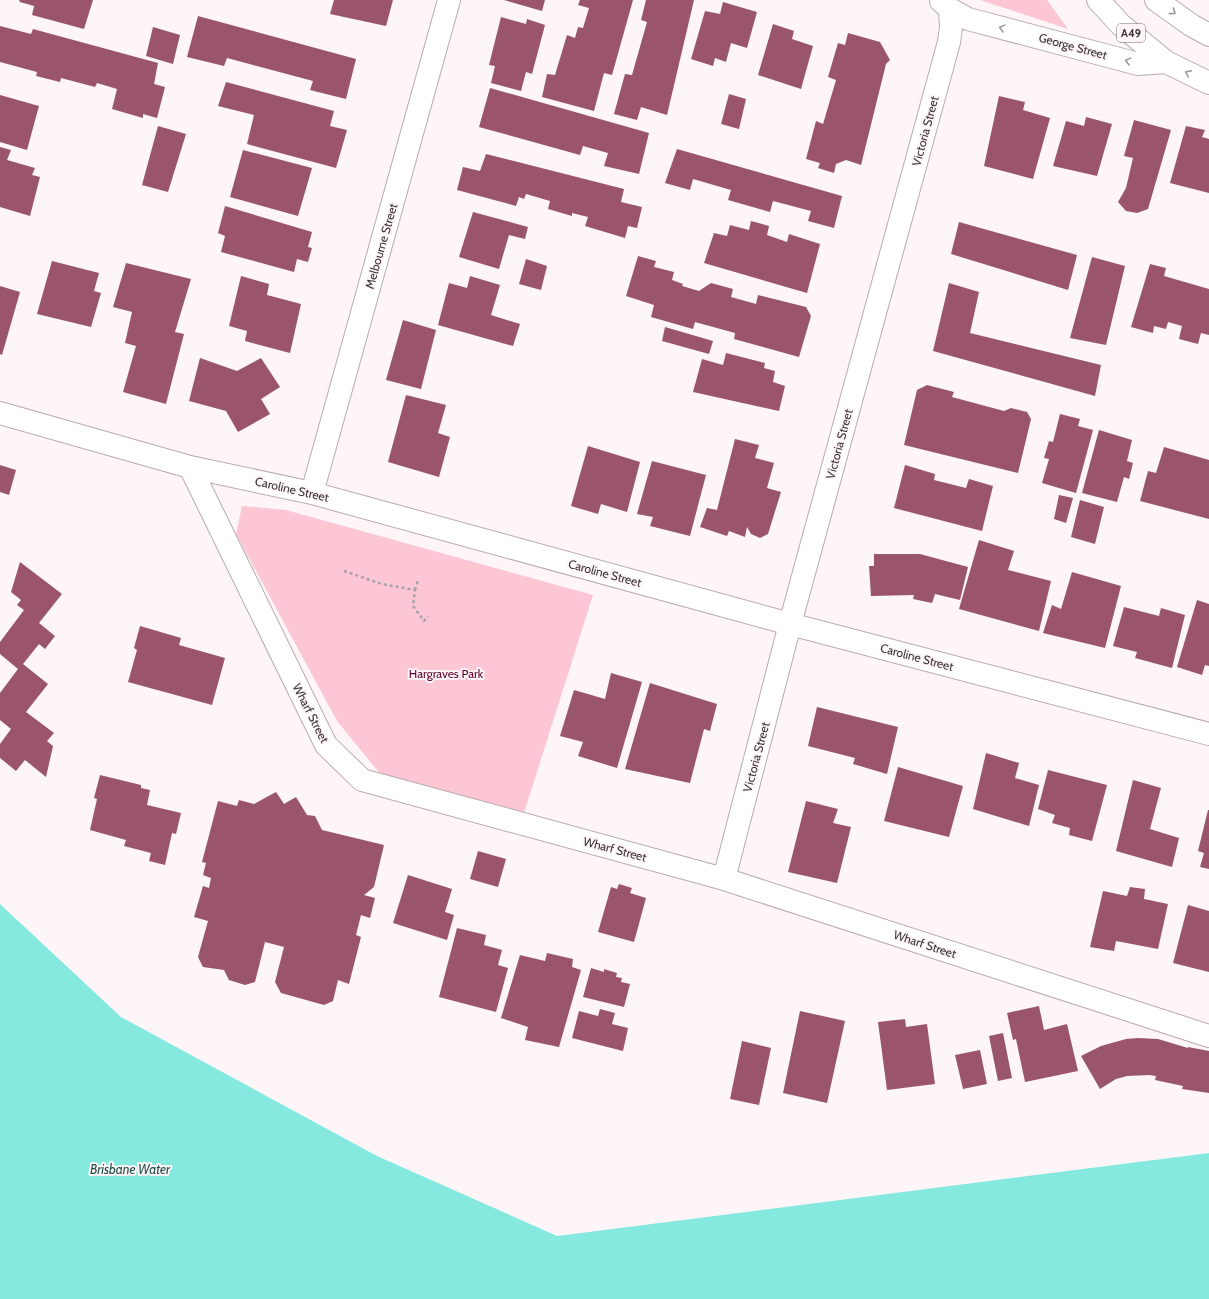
<svg xmlns="http://www.w3.org/2000/svg" width="1209" height="1299" font-family="Cabin,sans-serif">
	<style>
		.green { fill: #fcc6d5 }
		.water { fill: #86e9e0 }
		.building { fill: #9a556c }
		.lines { fill: none; stroke-linecap: round; stroke-linejoin: round }
		.minor-casing { stroke: #b9abaf; stroke-width: 24 }
		.highway-casing { stroke: #b9abaf; stroke-width: 24 }
		.path { stroke: #a9a2a4; stroke-width: 2.5; stroke-dasharray: 3 3; stroke-linecap: butt }
		.minor { stroke: #fff; stroke-width: 22 }
		.highway { stroke: #fff; stroke-width: 22 }
		.oneway { stroke: #9c999a }
		.labels { text-anchor: middle; dominant-baseline: central; stroke-width: 4; stroke-linejoin: round; paint-order: stroke }
		.shield { fill: #fdf5f7; stroke: #746d6f; stroke-width: 1 }
		.shield-label { font-size: 11px; font-weight: bold; fill: #393335 }
		.street-label { font-size: 12px; fill: #393335; stroke: #fdf5f7 }
		.park-label { font-size: 12px; fill: #600531; stroke: #fdf5f7 }
		.water-label { font-size: 13px; font-style: italic; fill: #224f4b; stroke: #fdf5f7 }
	</style>
	<rect width="100%" height="100%" fill="#fdf5f7"/>
	<!-- green -->
	<path class="green" d="M980 0H1047L1068 29Z
		M242 506 286 510 593 595 524 813 381 775 337 721 236 534Z"/>
	<!-- water -->
	<path class="water" d="M0 904 121 1017 377 1156 557 1236 1209 1153V1299H0Z"/>
	<!-- building -->
	<path class="building" d="M19 0H93L84 29 32 15 34 6 20 2Z
		M334 0H393L386 26 330 14Z
		M504 0H545L542 11Z
		M580 0H633L612 75 604 73 594 111 542 97 547 74 555 75 567 35 575 38 578 27 583 28 589 8 578 5Z
		M646 0H694L667 115 641 107 637 120 614 114 625 74 632 75 647 22 641 20Z
		M723 2 757 12 747 48 731 43 726 62 715 58 713 66 691 59 705 11 720 14Z
		M198 16 356 59 346 99 310 90 313 81 227 58 224 66 187 57Z
		M501 17 526 24 527 19 545 25 532 74 526 72 521 91 491 83 495 66 489 65Z
		M773 24 794 31 792 39 813 46 801 89 758 75Z
		M0 26 31 34 33 29 158 63 154 84 165 87 157 118 143 114V118L112 109 117 89 97 83 95 87 61 78 60 82 36 76 37 72 0 62Z
		M153 27 180 35 173 64 146 56Z
		M848 33 880 42 890 60 886 64 861 165 846 160 836 164 834 173 818 168 820 163 806 159 816 121 823 124 836 80 828 77 838 43 845 45Z
		M226 82 334 111 330 126 347 130 336 168 247 144 254 115 218 106Z
		M490 88 649 133 639 174 604 166 608 153 583 146 580 155 479 127Z
		M729 94 746 99 739 129 721 124Z
		M0 95 39 106 27 150 0 142Z
		M999 96 1025 102 1023 110 1050 118 1033 179 984 166Z
		M1086 117 1112 124 1097 176 1053 166 1066 121 1084 126Z
		M1134 120 1171 130 1148 209 1137 213 1126 211 1118 202 1126 188 1133 158 1124 156Z
		M158 126 186 134 168 192 142 185Z
		M1186 126 1205 130 1202 137 1209 139V193L1170 183Z
		M0 147 11 150 7 160 35 168 32 175 40 177 30 216 0 207Z
		M677 149 842 196 834 228 808 221 811 211 773 201 770 212 728 200 731 190 693 179 690 190 665 183Z
		M243 150 312 168 298 216 230 197Z
		M486 154 624 189 621 202 642 207 637 228 628 226 625 238 585 226 588 217 572 213V216L548 209 550 201 526 194 524 199 519 197 516 206 457 190 463 167 480 171Z
		M225 206 312 232 308 247 312 248 308 262 297 259 294 272 221 252 225 236 218 233Z
		M473 212 528 227 525 239 509 235 499 269 459 257Z
		M751 221 769 226 767 235 787 242 789 234 820 244 807 293 704 263 714 233 727 236 730 225 749 230Z
		M959 222 1077 255 1068 290 951 254Z
		M638 256 656 261 654 267 674 272 672 280 683 284 682 286 699 291 711 283 733 289 731 297 756 304 758 295 806 307 811 316 799 357 734 339 735 333 695 322 693 329 651 317 654 305 626 296Z
		M1092 257 1125 266 1106 345 1070 338Z
		M526 259 547 266 541 290 519 284Z
		M52 261 99 273 94 291 101 293 91 327 37 314Z
		M126 263 191 279 175 332 184 334 166 404 123 392 136 346 125 343 132 312 113 307Z
		M1150 264 1166 268 1164 276 1209 289V335L1201 333 1198 344 1179 339 1182 326 1168 322 1166 329 1154 326 1153 333 1131 327Z
		M241 276 269 284 267 295 301 304 290 353 245 341 247 331 229 326Z
		M470 276 500 285 491 315 520 324 513 346 438 325 449 283 467 288Z
		M949 283 979 292 970 333 1101 365 1095 396 933 351Z
		M0 286 20 292 2 355 0 354Z
		M403 320 436 330 421 389 386 380Z
		M665 327 713 341 709 354 662 341Z
		M726 353 765 363 764 368 775 371 773 382 785 386 779 411 693 392 702 359 723 365Z
		M200 358 237 371 261 358 280 387 261 399 270 414 238 432 226 411 189 401Z
		M927 385 954 392 952 397 1004 411 1011 408 1027 412 1031 419 1018 473 904 445 917 390Z
		M406 395 446 405 438 433 450 437 439 477 388 462Z
		M1060 414 1080 419 1078 426 1093 430 1076 493 1042 483 1049 459 1044 458 1049 441 1053 442Z
		M1099 430 1132 440 1127 461 1133 463 1129 479 1124 477 1117 502 1082 493Z
		M735 439 759 445 755 458 774 463 767 488 781 492 768 534 760 538 751 534 747 527 745 537 729 531 727 536 700 527 707 508 717 510Z
		M588 446 640 462 627 512 601 504 598 514 571 506Z
		M1164 447 1209 460V519L1140 501 1148 471 1156 473Z
		M652 461 706 475 690 536 650 526 653 517 637 514Z
		M0 465 16 470 9 495 0 492Z
		M905 465 935 474 934 480 966 488 969 479 993 486 982 531 894 508Z
		M1059 495 1073 498 1066 523 1054 519Z
		M1080 500 1104 507 1095 544 1071 537Z
		M979 540 1014 551 1008 570 1051 581 1039 631 959 609Z
		M874 554H920L968 567 960 600 935 594 932 603 913 599 914 595 871 596 869 566H874Z
		M20 562 62 594 39 623 55 636 45 649 39 644 23 664 48 684 26 712 54 733 47 741 53 746 46 777 25 760 16 771 0 758V744L11 729 0 720V693L18 669 0 654V642L24 610 17 605 21 600 11 592Z
		M1072 572 1121 586 1105 648 1043 633 1052 605 1061 609Z
		M1197 600 1209 604V666L1205 665 1202 675 1177 667Z
		M1124 607 1159 616 1161 608 1185 615 1172 668 1135 658 1137 652 1113 646Z
		M140 626 181 638 179 645 225 658 212 705 128 682 137 650 134 648Z
		M611 673 642 682 617 768 578 756 583 742 560 736 574 690 605 699Z
		M650 683 717 704 710 731 704 729 690 783 625 769Z
		M817 707 898 727 887 774 853 764 855 758 808 746Z
		M986 753 1019 763 1015 778 1039 785 1029 826 973 809Z
		M898 767 963 786 949 837 884 821Z
		M1048 770 1107 785 1092 841 1069 835 1070 828 1052 823 1055 815 1038 809Z
		M100 775 141 785V788L150 790 147 805 181 813 176 834 172 833 165 865 149 861 151 853 124 846 126 840 90 830 97 799 94 798Z
		M1133 780 1161 788 1150 829 1179 838 1172 867 1116 851Z
		M276 792 284 804 296 797 307 815 315 816 322 830 384 845 374 887 364 895 375 898 370 918 361 915 356 935 361 937 349 984 338 980 333 1001 324 1005 281 993 275 982 284 947 265 942 255 982 245 985 229 980 224 970 203 967 198 957 208 921 194 917 203 886 209 888 211 878 203 875 206 863 202 862 218 801 237 806 239 800 254 804Z
		M806 801 838 809 833 823 851 827 837 883 788 872Z
		M1208 810H1209V869L1200 867 1204 853 1198 851Z
		M478 851 506 859 498 887 470 879Z
		M408 875 452 889 445 912 454 915 447 940 393 923Z
		M619 884 632 888 630 893 646 898 634 942 598 932 611 887 617 889Z
		M1130 887 1145 889 1144 899 1168 904 1158 949 1116 941 1114 951 1090 947 1103 891 1127 896Z
		M1188 905 1209 911V972L1173 963Z
		M457 928 486 935 484 945 502 950 498 965 508 968 496 1012 439 997Z
		M547 953 573 959 572 967 581 970 559 1047 525 1040 528 1027 501 1018 520 955 545 961Z
		M591 968 604 972V969L617 973 616 977 622 978 621 982 630 984 624 1007 583 997Z
		M1039 1006 1044 1030 1067 1024 1078 1071 1025 1082 1016 1039 1013 1040 1007 1013Z
		M600 1009 615 1013 612 1024 628 1028 623 1051 572 1038 579 1011 598 1016Z
		M800 1011 845 1021 827 1103 783 1093Z
		M905 1019 906 1027 927 1024 935 1084 887 1090 878 1022Z
		M1003 1033 1012 1078 998 1081 989 1036Z
		M1138 1038 1158 1039 1188 1048V1047L1209 1051V1093L1182 1089 1183 1086 1155 1080 1156 1076 1149 1075 1127 1076 1116 1079 1100 1089 1081 1056 1101 1046 1126 1039Z
		M742 1041 771 1048 759 1105 730 1099Z
		M980 1050 987 1084 963 1089 955 1055Z"/>
	<g class="lines">
		<!-- minor casing -->
		<g class="minor-casing">
			<path id="minor" d="M941 1 950 9 968 19 1138 64 1166 62
				M0 413 190 467 312 493 790 624 1209 734
				M190 467 326 745 362 780 724 879 1209 1036
				M312 493 449 0
				M724 879 790 624 949 42 951 27 950 9"/>
		</g>
		<!-- highway casing -->
		<g class="highway-casing">
			<path id="highway" d="M1098 0 1121 25 1166 62 1209 83
				M1156 0 1191 25 1209 35"/>
		</g>
		<!-- path -->
		<path class="path" d="M344 571 382 584 415 590 413 606 424 621 428 616
			M415 590 418 580"/>
		<!-- minor -->
		<use href="#minor" class="minor"/>
		<!-- highway -->
		<use href="#highway" class="highway"/>
	</g>
	<!-- one-way arrows -->
	<defs><path id="oneway-chevron" d="M-2-3.5L2.5 0L-2 3.5" fill="none" stroke-width="1.6" stroke-linecap="round" stroke-linejoin="round"/></defs>
	<g class="oneway">
		<use href="#oneway-chevron" transform="translate(1173 12) rotate(36)"/>
		<use href="#oneway-chevron" transform="translate(1002 28) rotate(-165)"/>
		<use href="#oneway-chevron" transform="translate(1128 61) rotate(-165)"/>
		<use href="#oneway-chevron" transform="translate(1188 73) rotate(-153)"/>
	</g>
	<g class="labels">
		<!-- shield labels -->
		<rect class="shield" x="1117" y="24" width="28" height="18" rx="3"/>
		<g class="shield-label">
			<text x="1131" y="33">A49</text>
		</g>
		<!-- street labels -->
		<g class="street-label">
			<text transform="translate(1073 46) rotate(15)">George Street</text>
			<text transform="translate(925 131) rotate(-75)">Victoria Street</text>
			<text transform="translate(381 246) rotate(-74)">Melbourne Street</text>
			<text transform="translate(839 444) rotate(-75)">Victoria Street</text>
			<text transform="translate(292 489) rotate(13)">Caroline Street</text>
			<text transform="translate(605 573) rotate(15)">Caroline Street</text>
			<text transform="translate(917 657) rotate(15)">Caroline Street</text>
			<text transform="translate(311 713) rotate(63)">Wharf Street</text>
			<text transform="translate(756 757) rotate(-75)">Victoria Street</text>
			<text transform="translate(615 849) rotate(15)">Wharf Street</text>
			<text transform="translate(925 944) rotate(18)">Wharf Street</text>
		</g>
		<!-- park labels -->
		<g class="park-label">
			<text x="446" y="673">Hargraves Park</text>
		</g>
		<!-- water labels -->
		<g class="water-label">
			<text x="130" y="1169">Brisbane Water</text>
		</g>
	</g>
</svg>
